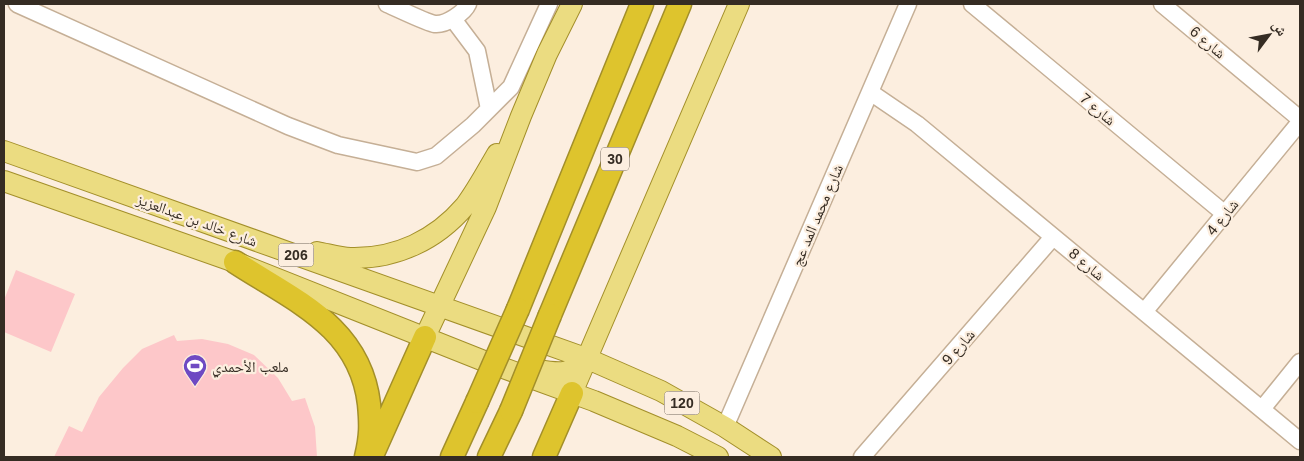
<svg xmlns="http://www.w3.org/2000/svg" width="1304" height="461" font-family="Helvetica,'Noto Naskh Arabic',sans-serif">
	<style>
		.garden { fill: #fdc7c9 }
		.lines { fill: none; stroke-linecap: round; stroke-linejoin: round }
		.minor-casing { stroke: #c5af96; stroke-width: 19 }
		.major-casing { stroke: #a38f2a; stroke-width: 22 }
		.highway-casing { stroke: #a38f2a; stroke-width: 25 }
		.minor { stroke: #fff; stroke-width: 16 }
		.major { stroke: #ebdc81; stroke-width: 20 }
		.highway { stroke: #dec42d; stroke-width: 22 }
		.highway-bridge-casing { stroke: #a38f2a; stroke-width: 25; stroke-linecap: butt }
		.highway-bridge { stroke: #dec42d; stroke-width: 22 }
		.labels { text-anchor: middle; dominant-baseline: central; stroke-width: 4.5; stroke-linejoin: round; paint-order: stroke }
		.shield { fill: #fceedf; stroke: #71665b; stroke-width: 1 }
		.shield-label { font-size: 14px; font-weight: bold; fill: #352c23 }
		.street-label { font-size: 15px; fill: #352c23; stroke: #fceedf }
		.poi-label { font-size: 15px; fill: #352c23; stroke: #fceedf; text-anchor: start }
	</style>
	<rect width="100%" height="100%" fill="#fceedf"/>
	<!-- garden -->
	<path class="garden" d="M16 270 75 294 51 352 4 332V300Z
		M174 335 177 341 202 339 228 344 254 355 278 378 292 401 305 398 315 427 317 457H54L69 426 82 432 99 397 123 368 142 349Z"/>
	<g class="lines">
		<!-- minor casing -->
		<g class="minor-casing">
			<path id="minor" d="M17 4 288 126 338 145 417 162 436 156 473 125 511 87 549 4
				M387 4C397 8 427 23 435 24 446 25 464 13 468 4
				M972 4 1225 214
				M1162 4 1300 119
				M453 19 477 51 489 109
				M870 92 917 124 1300 441
				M1144 312 1300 122
				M1262 409 1300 362
				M725 427 908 4
				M862 457 1053 237"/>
		</g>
		<!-- major casing -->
		<g class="major-casing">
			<path id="major" d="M4 151 588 359 661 391 725 427 771 457
				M4 181 235 262 484 361 594 401 677 436 718 457
				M317 252C328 254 340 258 351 258 396 259 436 240 465 206 477 190 487 171 497 154
				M425 337 486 207 521 116 547 54 572 4
				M532 369C556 373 569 377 588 359
				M572 393 739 4"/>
		</g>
		<!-- highway casing -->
		<g class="highway-casing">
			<path id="highway" d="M235 262C293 300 360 326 369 404 371 425 371 436 366 457
				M518 309 642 4
				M550 315 680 4
				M374 451 425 337
				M452 457 477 402
				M489 457 511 411
				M544 457 572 393"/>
		</g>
		<!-- minor -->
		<use href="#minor" class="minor"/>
		<!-- major -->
		<use href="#major" class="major"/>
		<!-- highway -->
		<use href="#highway" class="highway"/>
		<!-- highway-bridge casing -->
		<g class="highway-bridge-casing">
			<path id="highway-bridge" d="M477 402 518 309
				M511 411 550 315"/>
		</g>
		<!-- highway-bridge -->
		<use href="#highway-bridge" class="highway-bridge"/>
	</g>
	<!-- icons -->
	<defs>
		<g id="stadium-pin" transform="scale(1.25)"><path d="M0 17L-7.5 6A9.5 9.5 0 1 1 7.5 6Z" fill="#6e4ac3" stroke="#fceedf"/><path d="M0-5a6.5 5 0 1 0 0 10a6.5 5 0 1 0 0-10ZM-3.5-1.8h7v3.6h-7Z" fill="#fff"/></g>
	</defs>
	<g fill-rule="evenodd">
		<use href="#stadium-pin" x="195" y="366"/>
	</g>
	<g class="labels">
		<!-- shield labels -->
		<g class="shield">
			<rect x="601" y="147.5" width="28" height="23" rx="4"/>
			<rect x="278.5" y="243.5" width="35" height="23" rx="4"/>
			<rect x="664.5" y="391.5" width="35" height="23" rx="4"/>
		</g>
		<g class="shield-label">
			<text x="615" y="159">30</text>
			<text x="296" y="255">206</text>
			<text x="682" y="403">120</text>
		</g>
		<!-- street labels -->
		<g class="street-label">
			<text transform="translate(1208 42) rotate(40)">شارع 6</text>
			<text transform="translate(1098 109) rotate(40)">شارع 7</text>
			<text transform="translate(817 215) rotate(-67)">شارع محمد المد عج</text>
			<text transform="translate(1222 217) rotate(-51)">شارع 4</text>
			<text transform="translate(197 220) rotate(20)">شارع خالد بن عبدالعزيز</text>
			<text transform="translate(1087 264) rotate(40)">شارع 8</text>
			<text transform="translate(958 347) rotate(-49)">شارع 9</text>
		</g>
		<!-- poi labels -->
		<g class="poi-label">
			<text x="212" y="366">ملعب الأحمدي</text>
		</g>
	</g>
	<!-- border -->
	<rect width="1304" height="461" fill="none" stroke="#352c23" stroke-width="10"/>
	<!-- north arrow -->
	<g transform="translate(1269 35) rotate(58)" stroke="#fceedf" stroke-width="4" paint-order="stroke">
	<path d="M0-4L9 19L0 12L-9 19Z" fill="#352c23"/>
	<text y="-8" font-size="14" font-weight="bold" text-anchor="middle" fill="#352c23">ش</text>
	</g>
</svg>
